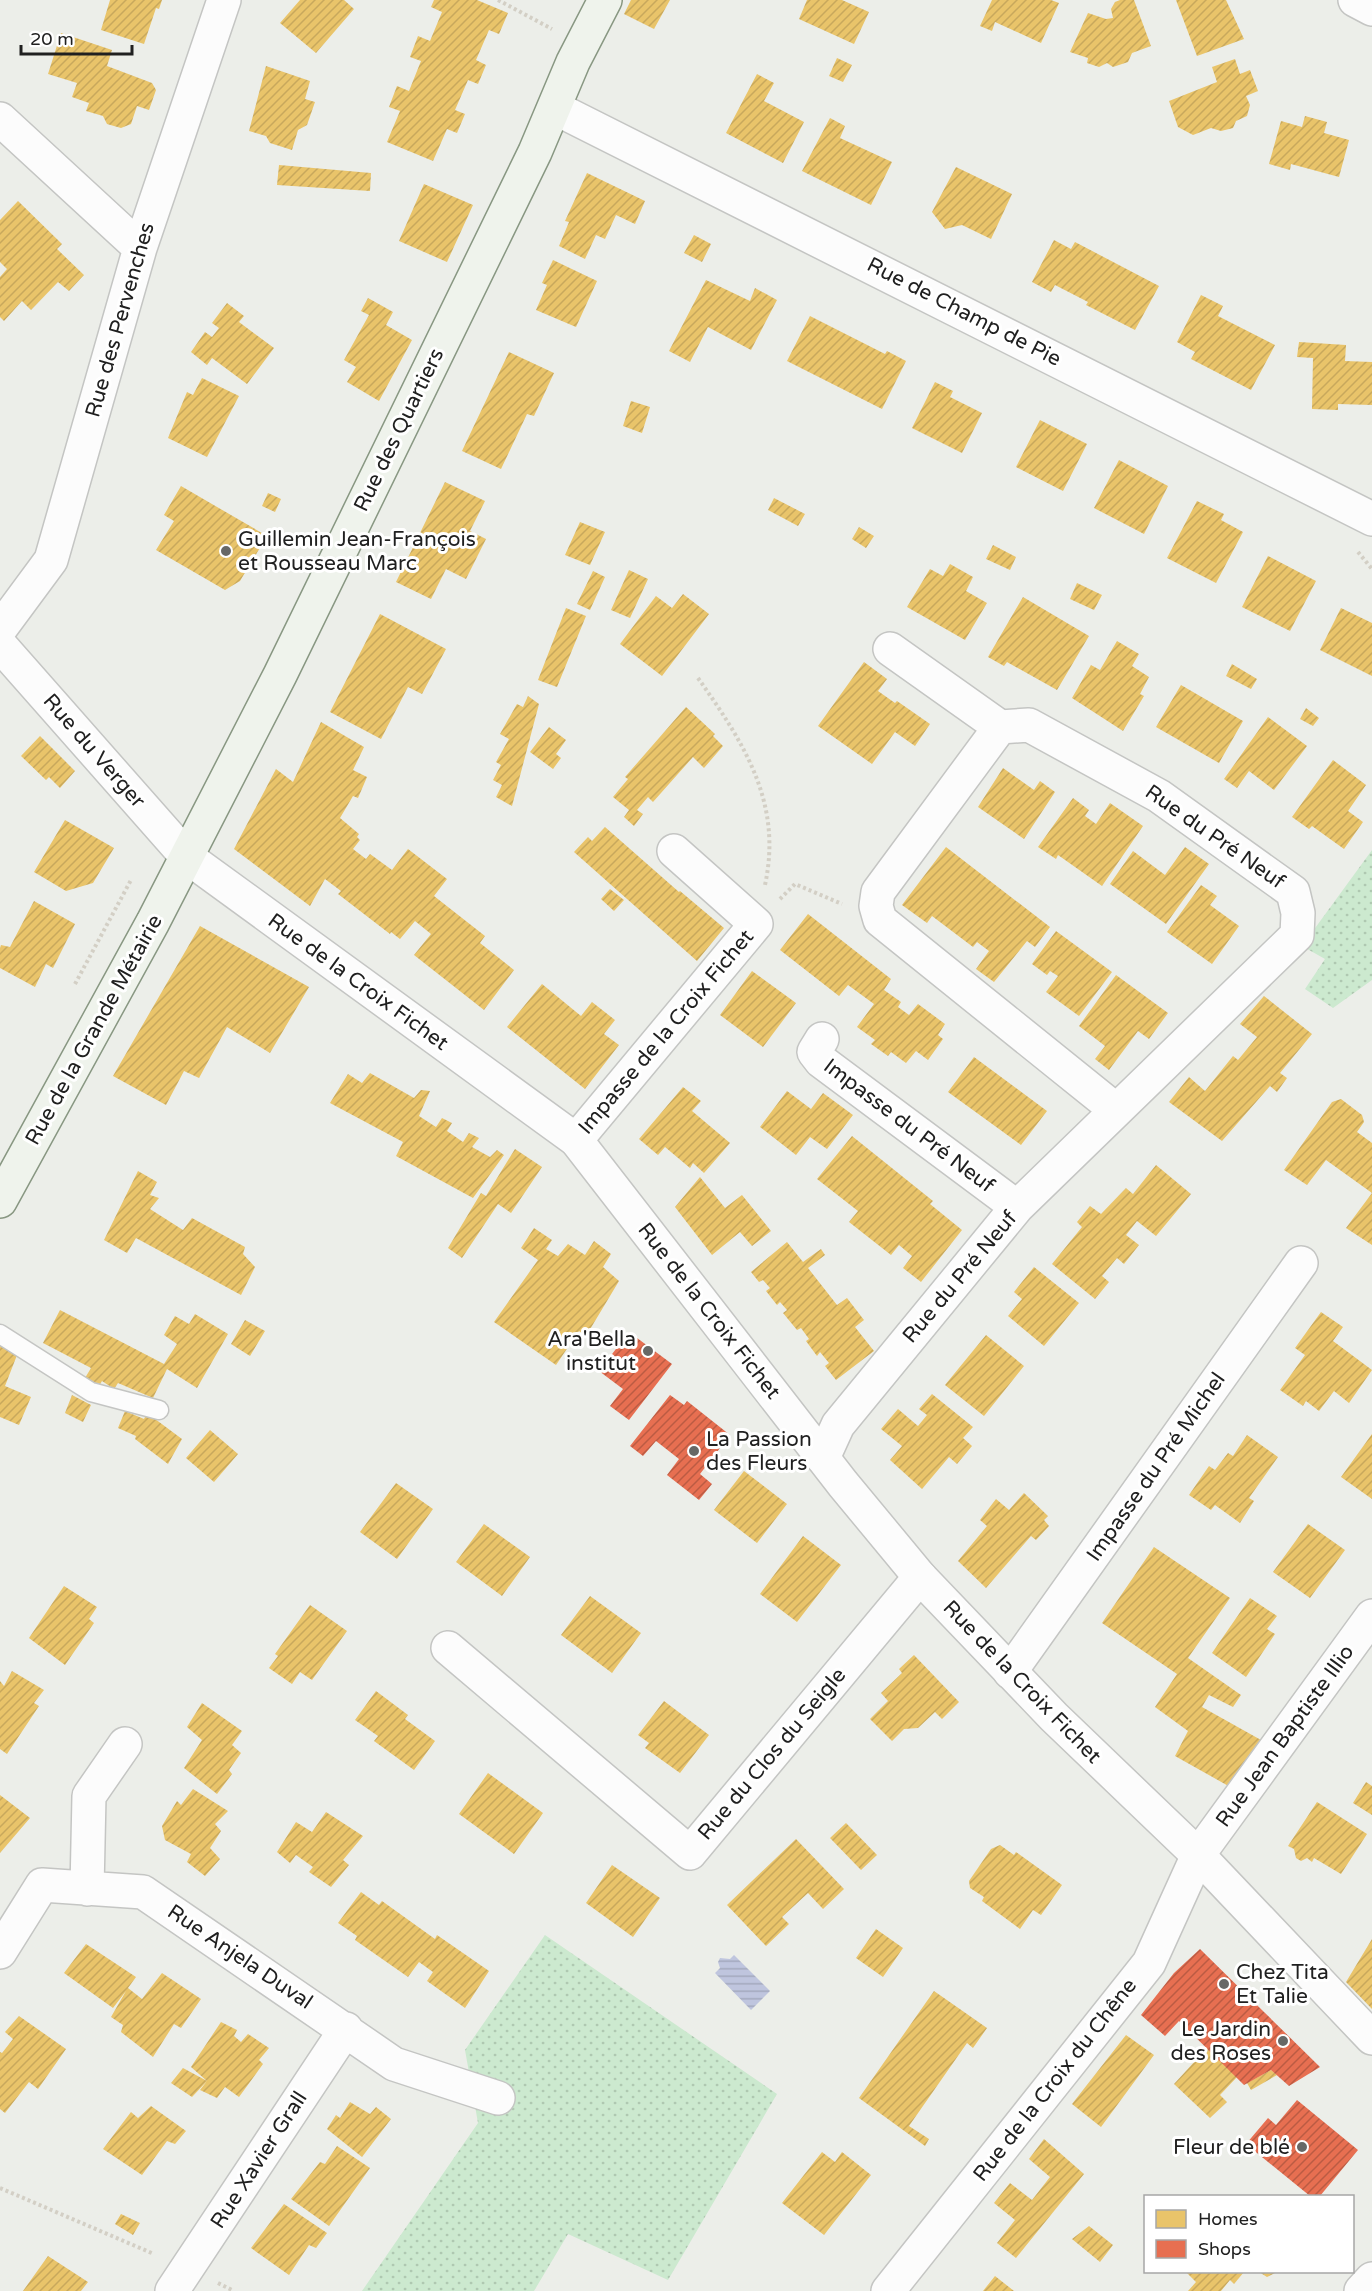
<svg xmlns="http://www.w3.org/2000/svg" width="1372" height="2291" font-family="'Varela Round',sans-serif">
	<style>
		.grass { fill: url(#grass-dots) }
		.water { fill: url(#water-rules) }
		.homes { fill: url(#homes-hatch) }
		.shops { fill: url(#shops-hatch) }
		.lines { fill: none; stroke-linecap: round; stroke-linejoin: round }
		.service-casing { stroke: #c4c5c3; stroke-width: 21 }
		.minor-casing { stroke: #c4c5c3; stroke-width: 36 }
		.tertiary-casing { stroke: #c4c5c3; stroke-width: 36 }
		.secondary-casing { stroke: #889782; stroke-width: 36 }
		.path { stroke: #d3cfc5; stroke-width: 4; stroke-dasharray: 3 3; stroke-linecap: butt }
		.service { stroke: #fcfcfc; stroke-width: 18 }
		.minor { stroke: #fcfcfc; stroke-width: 33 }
		.tertiary { stroke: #fcfcfc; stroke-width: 33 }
		.secondary { stroke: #eff3ec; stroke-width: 33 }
		.poi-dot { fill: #676866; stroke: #fff; stroke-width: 2 }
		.labels { text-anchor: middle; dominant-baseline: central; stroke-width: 6; stroke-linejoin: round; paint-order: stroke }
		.street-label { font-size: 21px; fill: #202020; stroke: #fff }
		.poi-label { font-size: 21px; fill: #202020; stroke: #fff; text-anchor: start }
	</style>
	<defs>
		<pattern id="grass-dots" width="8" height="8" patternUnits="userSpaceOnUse" patternTransform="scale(1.5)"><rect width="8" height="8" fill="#cce9cf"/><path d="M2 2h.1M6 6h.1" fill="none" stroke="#afc8b1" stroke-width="1.8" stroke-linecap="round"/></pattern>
		<pattern id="water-rules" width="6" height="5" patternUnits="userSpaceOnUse" patternTransform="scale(1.5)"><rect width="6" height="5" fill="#bfc5de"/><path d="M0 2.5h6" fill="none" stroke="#a4a9be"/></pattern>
		<pattern id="homes-hatch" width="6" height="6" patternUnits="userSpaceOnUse" patternTransform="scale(1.5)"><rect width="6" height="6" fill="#e9c46a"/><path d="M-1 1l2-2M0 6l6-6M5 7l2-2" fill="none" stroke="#c8a85c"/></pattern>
		<pattern id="shops-hatch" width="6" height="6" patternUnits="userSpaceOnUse" patternTransform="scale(1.5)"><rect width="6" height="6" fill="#e76f51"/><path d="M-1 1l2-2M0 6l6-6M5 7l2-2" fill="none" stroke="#bb5b43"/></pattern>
	</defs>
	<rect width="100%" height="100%" fill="#eceee9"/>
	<!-- grass -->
	<path class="grass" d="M1372 850V980L1333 1008 1305 989 1325 959 1302 946Z
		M545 1935 777 2094 668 2280 568 2234 534 2291H362L478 2123 465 2050Z"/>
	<!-- water -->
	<path class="water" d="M734 1955 770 1991 751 2010 715 1973 720 1968 718 1962 720 1958 730 1959Z"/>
	<!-- homes -->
	<path class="homes" d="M110 0H162L159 9 156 8 144 44 101 30Z
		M300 0H344L354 9 316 53 280 23Z
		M434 0H477L508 13 499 34 489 30 476 60 486 65 478 84 468 80 455 110 465 114 457 133 447 129 433 161 387 142 400 111 389 107 397 86 409 91 421 61 410 57 418 36 430 41 442 12 431 7Z
		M631 0H670L654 29 624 14Z
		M807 0H842L869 12 854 44 799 19Z
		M992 0H1051L1059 3 1041 43 995 22 992 31 980 26Z
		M1120 0H1134L1151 46 1132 53 1128 62 1113 67 1107 63 1099 67 1087 63 1088 58 1070 52 1088 13 1106 19 1113 18 1111 9 1115 2Z
		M1176 0H1226L1244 39 1197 56Z
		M61 33 112 50 107 66 152 83 156 90 149 110 137 106 131 124 121 128 107 124 103 116 86 111 89 103 72 97 77 83 48 74Z
		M837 58 852 65 843 82 829 76Z
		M1235 59 1240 74 1250 70 1258 91 1246 96 1250 105 1247 116 1236 121 1233 128 1221 131 1211 128 1193 135 1178 127 1169 101 1217 82 1212 67Z
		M266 66 310 81 305 99 315 102 307 125 298 130 292 150 270 143 266 136 249 131Z
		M757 74 774 83 764 101 804 122 783 163 726 133Z
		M1305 116 1327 122 1324 133 1349 140 1339 177 1291 164 1290 170 1269 164 1281 121 1302 127Z
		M830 118 845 126 840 138 892 162 871 205 802 171Z
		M279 165 371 173 370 191 277 185Z
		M956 167 1012 194 991 239 962 225 945 229 932 212Z
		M587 173 645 201 635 224 616 215 605 239 596 235 585 259 559 246 569 222 565 221Z
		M424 184 473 205 447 262 399 241Z
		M18 201 62 244 57 249 84 275 69 291 58 282 31 310 22 301 4 321 0 317V277L7 269 0 262V220Z
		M694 235 711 244 702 262 684 253Z
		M1054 240 1071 249 1075 242 1159 286 1135 330 1086 305 1088 302 1055 285 1051 292 1032 282Z
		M553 260 597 281 576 327 536 310 547 285 542 283Z
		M706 280 750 301 755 288 777 300 751 350 708 327 690 362 669 351Z
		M1201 295 1223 306 1218 316 1275 345 1251 390 1191 359 1195 352 1177 342Z
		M368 298 393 312 386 325 412 340 379 401 347 382 356 367 344 360 369 315 361 311Z
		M227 303 244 316 239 322 274 348 247 384 212 358 207 365 191 352 205 332 212 337 219 328 212 323Z
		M810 316 885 354 887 351 906 361 882 409 787 361Z
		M1299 342 1346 345 1345 361 1372 362V405L1338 404V410L1312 409 1313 358 1297 357Z
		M509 352 554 373 534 416 527 414 501 469 462 451Z
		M202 378 239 396 207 457 168 438 187 392 193 395Z
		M935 382 953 391 950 397 982 413 962 453 912 428Z
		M631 401 650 407 642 433 623 426Z
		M1040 420 1087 444 1063 491 1016 467Z
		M1119 460 1168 486 1144 534 1094 508Z
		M445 482 485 501 470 531 486 539 466 579 446 569 431 599 396 582Z
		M181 486 267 536 240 581 225 590 156 550 174 521 164 515Z
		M268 493 281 499 275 512 262 506Z
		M774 498 805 514 798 526 768 510Z
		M1197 501 1224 514 1221 520 1243 532 1216 583 1167 558Z
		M580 522 605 532 590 565 565 555Z
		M859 527 874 536 866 548 852 539Z
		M993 545 1016 557 1010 570 986 559Z
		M1268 556 1316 581 1290 631 1242 607Z
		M950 564 973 577 966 591 987 603 965 640 907 607 930 569 943 576Z
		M629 570 648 579 630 618 611 610Z
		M593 571 605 577 590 610 577 604Z
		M1077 583 1102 595 1094 610 1070 599Z
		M683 594 709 614 662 676 620 644 656 596 672 608Z
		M1023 597 1089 636 1057 690 1007 662 1004 666 988 657Z
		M566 608 586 616 557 687 538 680Z
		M1341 608 1372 623V676L1320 650Z
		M380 614 446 649 422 694 408 687 381 739 330 712Z
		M1117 641 1139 654 1132 666 1149 677 1140 694 1144 696 1123 731 1072 698 1091 665 1100 670Z
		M864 662 887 679 878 691 895 703 897 701 930 724 915 746 895 732 872 764 818 726Z
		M1232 664 1257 679 1251 689 1226 676Z
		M1181 685 1243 721 1219 763 1156 727Z
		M528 696 539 704 512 806 496 797 502 785 493 780 501 765 496 762 509 739 500 734 517 704 523 707Z
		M686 707 715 734 713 736 723 746 704 768 693 757 653 802 648 797 637 810 643 814 634 826 624 817 629 810 613 797 628 779 625 777Z
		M1306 708 1319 718 1313 726 1300 719Z
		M1268 717 1307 746 1274 790 1249 771 1237 788 1224 779Z
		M321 722 364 747 353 770 367 777 358 798 353 796 340 818 359 834 357 837 360 840 353 849 366 859 370 854 392 870 408 849 447 879 434 896 485 936 480 943 514 970 484 1010 414 955 431 934 415 921 400 939 391 932 390 934 338 894 341 891 325 879 310 906 234 849 276 769 293 782Z
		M549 727 566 740 556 754 561 758 553 769 530 752Z
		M40 736 75 771 60 788 49 777 46 780 21 756Z
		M1333 760 1366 785 1348 811 1363 822 1344 849 1312 826 1309 829 1292 817Z
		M1003 768 1034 790 1040 781 1055 792 1024 839 978 807Z
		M1073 798 1089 810 1085 816 1096 824 1110 803 1143 826 1102 886 1058 855 1056 859 1038 847Z
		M65 820 114 848 93 883 66 891 34 872Z
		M605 827 679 892 680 891 724 928 697 961 574 852 588 837 592 841Z
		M946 847 1050 927 1035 947 1027 941 994 982 976 969 989 951 977 942 973 947 932 916 927 923 902 905Z
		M1185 847 1209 864 1166 924 1110 884 1133 851 1165 875Z
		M1201 885 1217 896 1210 905 1239 926 1212 964 1167 932Z
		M610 889 624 900 614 911 601 899Z
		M34 901 75 924 53 968 46 964 35 987 0 968V948L1 945 10 947Z
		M808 914 891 979 884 990 901 1002 898 1007 909 1015 918 1004 945 1024 938 1035 943 1039 928 1060 916 1051 906 1063 891 1052 888 1056 871 1044 875 1040 857 1027 874 1004 848 985 839 996 780 950Z
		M200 926 309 987 270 1053 227 1027 199 1078 184 1071 166 1105 113 1076Z
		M1056 931 1112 972 1079 1016 1046 992 1058 976 1050 971 1047 975 1032 964Z
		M752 971 796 1003 763 1047 720 1015Z
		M1116 975 1168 1013 1149 1039 1138 1031 1109 1070 1095 1059 1105 1046 1079 1026Z
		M542 984 581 1016 592 1002 615 1020 604 1034 619 1045 585 1089 507 1027Z
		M1264 996 1312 1034 1280 1073 1287 1078 1277 1092 1270 1086 1222 1141 1169 1102 1189 1077 1205 1091 1233 1056 1238 1060 1257 1037 1240 1024Z
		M974 1057 1047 1111 1021 1145 948 1092Z
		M370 1073 414 1098 421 1090 430 1091 419 1116 436 1127 442 1118 452 1123 447 1131 463 1142 469 1133 479 1138 472 1147 490 1157 497 1150 504 1155 473 1198 396 1156 403 1142 330 1103 348 1074 362 1083Z
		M683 1087 701 1101 692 1111 730 1143 704 1173 693 1163 690 1168 665 1147 658 1155 639 1139Z
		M787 1091 811 1109 823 1093 853 1115 827 1149 810 1137 796 1155 760 1127Z
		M1341 1099 1362 1115 1364 1122 1357 1132 1372 1143V1245L1346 1228 1372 1193 1326 1160 1307 1185 1284 1170 1332 1102Z
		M852 1136 933 1201 930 1204 962 1230 921 1282 903 1268 912 1256 899 1245 891 1255 849 1222 858 1211 817 1179Z
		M515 1149 542 1167 511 1213 498 1204 462 1258 448 1248 481 1193 486 1196Z
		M1156 1165 1191 1194 1156 1236 1137 1221 1126 1235 1139 1245 1124 1264 1117 1258 1102 1276 1109 1282 1095 1299 1052 1264 1082 1227 1077 1222 1090 1206 1101 1214 1126 1188 1133 1194Z
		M138 1171 157 1182 150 1195 159 1198 150 1209 183 1230 192 1218 245 1247 243 1254 255 1267 241 1295 136 1238 127 1253 104 1240Z
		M700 1177 725 1208 742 1195 771 1231 752 1246 740 1232 712 1255 675 1207Z
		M534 1228 552 1240 546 1249 558 1256 568 1244 585 1255 594 1241 611 1254 603 1267 619 1281 586 1336 579 1331 556 1365 494 1322 538 1260 521 1248Z
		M787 1242 803 1262 821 1249 825 1255 808 1268 837 1305 847 1298 864 1320 855 1327 874 1351 836 1380 825 1366 829 1363 820 1352 817 1356 806 1341 809 1339 801 1328 797 1330 783 1313 787 1310 780 1302 777 1305 766 1291 770 1288 763 1280 759 1282 751 1272Z
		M1034 1267 1079 1303 1044 1346 1008 1316 1022 1299 1014 1292Z
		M60 1310 164 1364 177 1344 164 1335 175 1316 189 1324 195 1314 228 1334 197 1388 167 1369 153 1398 118 1383 114 1389 102 1381 99 1386 85 1378 91 1368 43 1343Z
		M1321 1312 1343 1327 1333 1341 1372 1370 1349 1403 1334 1391 1319 1411 1306 1401 1303 1406 1280 1390 1305 1355 1295 1348Z
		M245 1320 265 1331 250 1356 231 1344Z
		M986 1335 1024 1366 984 1416 945 1385Z
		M0 1343 19 1350 5 1386 31 1397 19 1425 0 1417Z
		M932 1394 973 1427 963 1438 972 1446 957 1464 949 1457 922 1489 890 1460 902 1446 881 1429 898 1409 918 1426 927 1415 919 1409Z
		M72 1395 91 1405 83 1422 65 1413Z
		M125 1411 144 1419 147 1413 182 1439 168 1464 135 1439 136 1436 118 1428Z
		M210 1430 238 1454 214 1482 186 1458Z
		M1372 1434V1499L1341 1477Z
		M1247 1435 1278 1457 1249 1498 1254 1501 1240 1523 1215 1505 1211 1510 1189 1495 1209 1466 1215 1470 1228 1453 1233 1456Z
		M744 1471 787 1504 757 1543 714 1510Z
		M396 1483 433 1509 397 1559 360 1532Z
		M1024 1493 1048 1516 1044 1520 1049 1526 1036 1540 1031 1536 986 1588 958 1561 987 1526 980 1520 996 1499 1009 1510Z
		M484 1524 530 1557 502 1596 456 1562Z
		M1308 1524 1345 1550 1310 1598 1273 1572Z
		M803 1536 841 1565 797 1622 760 1594Z
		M1154 1547 1230 1598 1188 1658 1241 1695 1233 1707 1209 1695 1202 1707 1261 1740 1232 1788 1175 1756 1188 1731 1155 1707 1177 1674 1102 1623Z
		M64 1586 97 1607 89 1619 94 1623 65 1665 29 1638Z
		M590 1596 641 1633 612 1673 561 1635Z
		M1250 1598 1277 1616 1267 1629 1275 1634 1246 1677 1212 1653Z
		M310 1605 347 1631 312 1680 300 1672 292 1684 269 1668 278 1656 275 1654Z
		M914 1655 959 1702 942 1719 935 1712 918 1728 904 1729 892 1741 870 1719 888 1701 881 1693 902 1673 899 1669Z
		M12 1671 44 1690 34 1703 39 1706 7 1754 0 1749V1681L4 1686Z
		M376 1691 408 1715 405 1719 435 1741 414 1770 374 1741 378 1736 355 1720Z
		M664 1701 709 1735 680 1773 645 1748 649 1743 638 1735Z
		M202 1703 242 1731 232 1745 241 1753 229 1770 232 1774 217 1794 184 1768 202 1740 187 1727Z
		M488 1773 543 1813 514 1854 459 1814Z
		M1366 1782 1372 1786V1815L1353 1803Z
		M193 1789 228 1811 215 1824 221 1831 210 1848 220 1859 205 1876 187 1862 191 1854 165 1840 162 1826 177 1801 181 1805Z
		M0 1795 30 1818 0 1853Z
		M1317 1802 1367 1834 1341 1874 1314 1858 1312 1862 1307 1858 1301 1861 1296 1858 1294 1849 1288 1846Z
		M326 1812 363 1836 343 1860 349 1865 331 1887 309 1872 313 1867 296 1855 290 1863 277 1852 296 1822 312 1832Z
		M846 1823 877 1855 861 1870 830 1838Z
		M796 1839 844 1889 823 1909 808 1893 782 1917 789 1924 766 1946 727 1905Z
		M1000 1845 1014 1855 1016 1852 1062 1885 1041 1915 1033 1910 1020 1929 982 1901 984 1897 970 1888 969 1881 991 1849Z
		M612 1865 660 1898 633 1937 586 1903Z
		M361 1892 379 1905 382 1901 435 1939 437 1935 489 1971 465 2008 427 1981 433 1972 419 1962 408 1977 355 1940 357 1936 338 1923Z
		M876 1929 903 1948 883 1977 856 1958Z
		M1372 1939V2009L1346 1982Z
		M86 1944 136 1977 128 1988 142 1999 162 1973 201 1999 181 2028 174 2024 153 2057 121 2032 123 2025 111 2017 126 1991 113 2008 64 1973Z
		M934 1991 987 2028 973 2048 967 2043 909 2126 929 2139 925 2146 859 2098Z
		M19 2016 66 2049 38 2089 29 2082 5 2113 0 2109V2052L2 2053 13 2039 5 2032Z
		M221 2022 237 2030 234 2036 241 2042 248 2034 269 2048 259 2060 263 2064 239 2097 225 2087 217 2098 200 2090 207 2081 192 2097 171 2083 183 2068 207 2081 191 2067Z
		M1126 2035 1154 2055 1101 2127 1072 2104Z
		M1207 2048 1237 2077 1220 2095 1227 2102 1210 2118 1174 2084Z
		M1271 2070 1277 2075 1251 2090 1247 2083Z
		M350 2102 370 2114 376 2107 391 2119 362 2157 327 2129 336 2115 340 2118Z
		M151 2106 186 2131 175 2144 167 2141 142 2175 103 2149 131 2112 138 2118Z
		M1044 2139 1084 2174 1016 2258 997 2243 1015 2220 994 2203 1010 2183 1032 2200 1050 2177 1029 2159Z
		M337 2146 370 2168 329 2226 291 2199 320 2162 325 2164Z
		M822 2152 835 2162 842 2152 871 2175 824 2235 782 2203Z
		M284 2204 327 2233 316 2248 309 2245 289 2275 251 2248Z
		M121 2214 140 2223 133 2235 115 2224Z
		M1089 2226 1113 2245 1100 2262 1072 2239Z
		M48 2256 88 2282 81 2291H23Z
		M1186 2272H1244L1234 2284 1230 2280 1221 2291H1188L1196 2282Z
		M1259 2272H1277L1267 2277Z
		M995 2276 1014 2291H983Z"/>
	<!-- shops -->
	<path class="shops" d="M629 1332 672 1364 629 1420 610 1406 623 1389 599 1371Z
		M670 1395 684 1405 687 1401 730 1435 700 1474 712 1484 699 1500 667 1475 679 1459 656 1441 643 1456 630 1446Z
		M1200 1949 1264 2012 1320 2067 1289 2086 1271 2070 1244 2085 1179 2021 1165 2036 1141 2015 1174 1973Z
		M1297 2100 1358 2150 1320 2196H1310L1246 2144 1268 2118 1276 2125Z"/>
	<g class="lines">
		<!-- service casing -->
		<g class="service-casing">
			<path id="service" d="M0 1334 91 1392 159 1410"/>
		</g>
		<!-- minor casing -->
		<g class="minor-casing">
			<path id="minor" d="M1355 0 1372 9
				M555 108 1372 519
				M0 119 140 248
				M0 629 51 560 140 248 224 0
				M890 649 1000 727
				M822 1039 814 1052 821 1061 1017 1207
				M576 1140 756 924 674 851
				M823 1458 838 1425 1017 1207 1297 935 1298 913 1293 892 1159 796 1029 725 1000 727 878 892 876 906 880 920 1116 1110
				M448 1648 690 1853 920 1577
				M1010 1672 1301 1263
				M87 1889 89 1796 125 1744
				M0 1952 42 1885 143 1892 394 2064 498 2098
				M172 2291 346 2029
				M888 2291 1149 1963 1198 1855 1372 1616
				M1361 2291 1372 2279"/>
		</g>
		<!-- tertiary casing -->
		<g class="tertiary-casing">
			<path id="tertiary" d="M0 645 187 857 576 1140 843 1484 920 1577 1054 1717 1198 1855 1372 2038"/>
		</g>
		<!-- secondary casing -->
		<g class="secondary-casing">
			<path id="secondary" d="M0 1201 153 922 280 675 535 152 573 62 605 0"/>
		</g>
		<!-- path -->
		<path class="path" d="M498 0 552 29
			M1358 552 1372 569
			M698 678C743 742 783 802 765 885
			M780 899 795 884 842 904
			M75 984 131 880
			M0 2188 154 2254
			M218 2283 234 2291"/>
		<!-- service -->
		<use href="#service" class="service"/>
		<!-- minor -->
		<use href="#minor" class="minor"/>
		<!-- tertiary -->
		<use href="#tertiary" class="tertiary"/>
		<!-- secondary -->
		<use href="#secondary" class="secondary"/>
	</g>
	<!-- markers -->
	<g class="poi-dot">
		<circle cx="226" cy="551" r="6"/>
		<circle cx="648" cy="1351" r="6"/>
		<circle cx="694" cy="1451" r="6"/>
		<circle cx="1224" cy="1984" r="6"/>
		<circle cx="1283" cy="2041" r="6"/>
		<circle cx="1302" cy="2147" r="6"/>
	</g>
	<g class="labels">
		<!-- street labels -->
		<g class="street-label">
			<text transform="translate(964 312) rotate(27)">Rue de Champ de Pie</text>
			<text transform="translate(120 320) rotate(-74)">Rue des Pervenches</text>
			<text transform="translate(399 430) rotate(-64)">Rue des Quartiers</text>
			<text transform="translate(94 751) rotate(49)">Rue du Verger</text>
			<text transform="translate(1215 837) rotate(35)">Rue du Pré Neuf</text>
			<text transform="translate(358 982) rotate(36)">Rue de la Croix Fichet</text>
			<text transform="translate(94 1030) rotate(-61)">Rue de la Grande Métairie</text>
			<text transform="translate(666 1032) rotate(-50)">Impasse de la Croix Fichet</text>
			<text transform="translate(909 1126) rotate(37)">Impasse du Pré Neuf</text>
			<text transform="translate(960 1277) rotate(-50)">Rue du Pré Neuf</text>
			<text transform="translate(709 1311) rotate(52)">Rue de la Croix Fichet</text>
			<text transform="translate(1156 1467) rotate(-55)">Impasse du Pré Michel</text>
			<text transform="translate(1022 1682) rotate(46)">Rue de la Croix Fichet</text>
			<text transform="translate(1285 1736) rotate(-54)">Rue Jean Baptiste Illio</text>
			<text transform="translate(772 1754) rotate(-50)">Rue du Clos du Seigle</text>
			<text transform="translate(240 1957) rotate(34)">Rue Anjela Duval</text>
			<text transform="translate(1055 2080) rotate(-52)">Rue de la Croix du Chêne</text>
			<text transform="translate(259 2160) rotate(-57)">Rue Xavier Grall</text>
		</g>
		<!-- poi labels -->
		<g class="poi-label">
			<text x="238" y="539">Guillemin Jean-François<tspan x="238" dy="24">et Rousseau Marc</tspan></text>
			<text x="636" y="1339" text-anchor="end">Ara'Bella<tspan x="636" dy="24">institut</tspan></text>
			<text x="706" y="1439">La Passion<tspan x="706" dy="24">des Fleurs</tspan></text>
			<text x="1236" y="1972">Chez Tita<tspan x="1236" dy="24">Et Talie</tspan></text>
			<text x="1271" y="2029" text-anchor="end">Le Jardin<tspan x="1271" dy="24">des Roses</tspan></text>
			<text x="1290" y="2147" text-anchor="end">Fleur de blé</text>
		</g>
	</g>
	<!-- legend -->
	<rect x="1144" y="2195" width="210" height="78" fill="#ffffff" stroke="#a6a6a6" stroke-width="1.5"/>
	<rect x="1156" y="2210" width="30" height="18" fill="#e9c46a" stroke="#a6a6a6" stroke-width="1.5"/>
	<text x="1198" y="2225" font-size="18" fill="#202020">Homes</text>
	<rect x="1156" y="2240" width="30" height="18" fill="#e76f51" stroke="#a6a6a6" stroke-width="1.5"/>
	<text x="1198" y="2255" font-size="18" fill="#202020">Shops</text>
	<!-- scale -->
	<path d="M21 45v9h111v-9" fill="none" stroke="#202020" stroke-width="3"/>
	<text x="30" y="45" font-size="18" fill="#202020" stroke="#ffffff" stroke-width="4.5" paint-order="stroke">20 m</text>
</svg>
